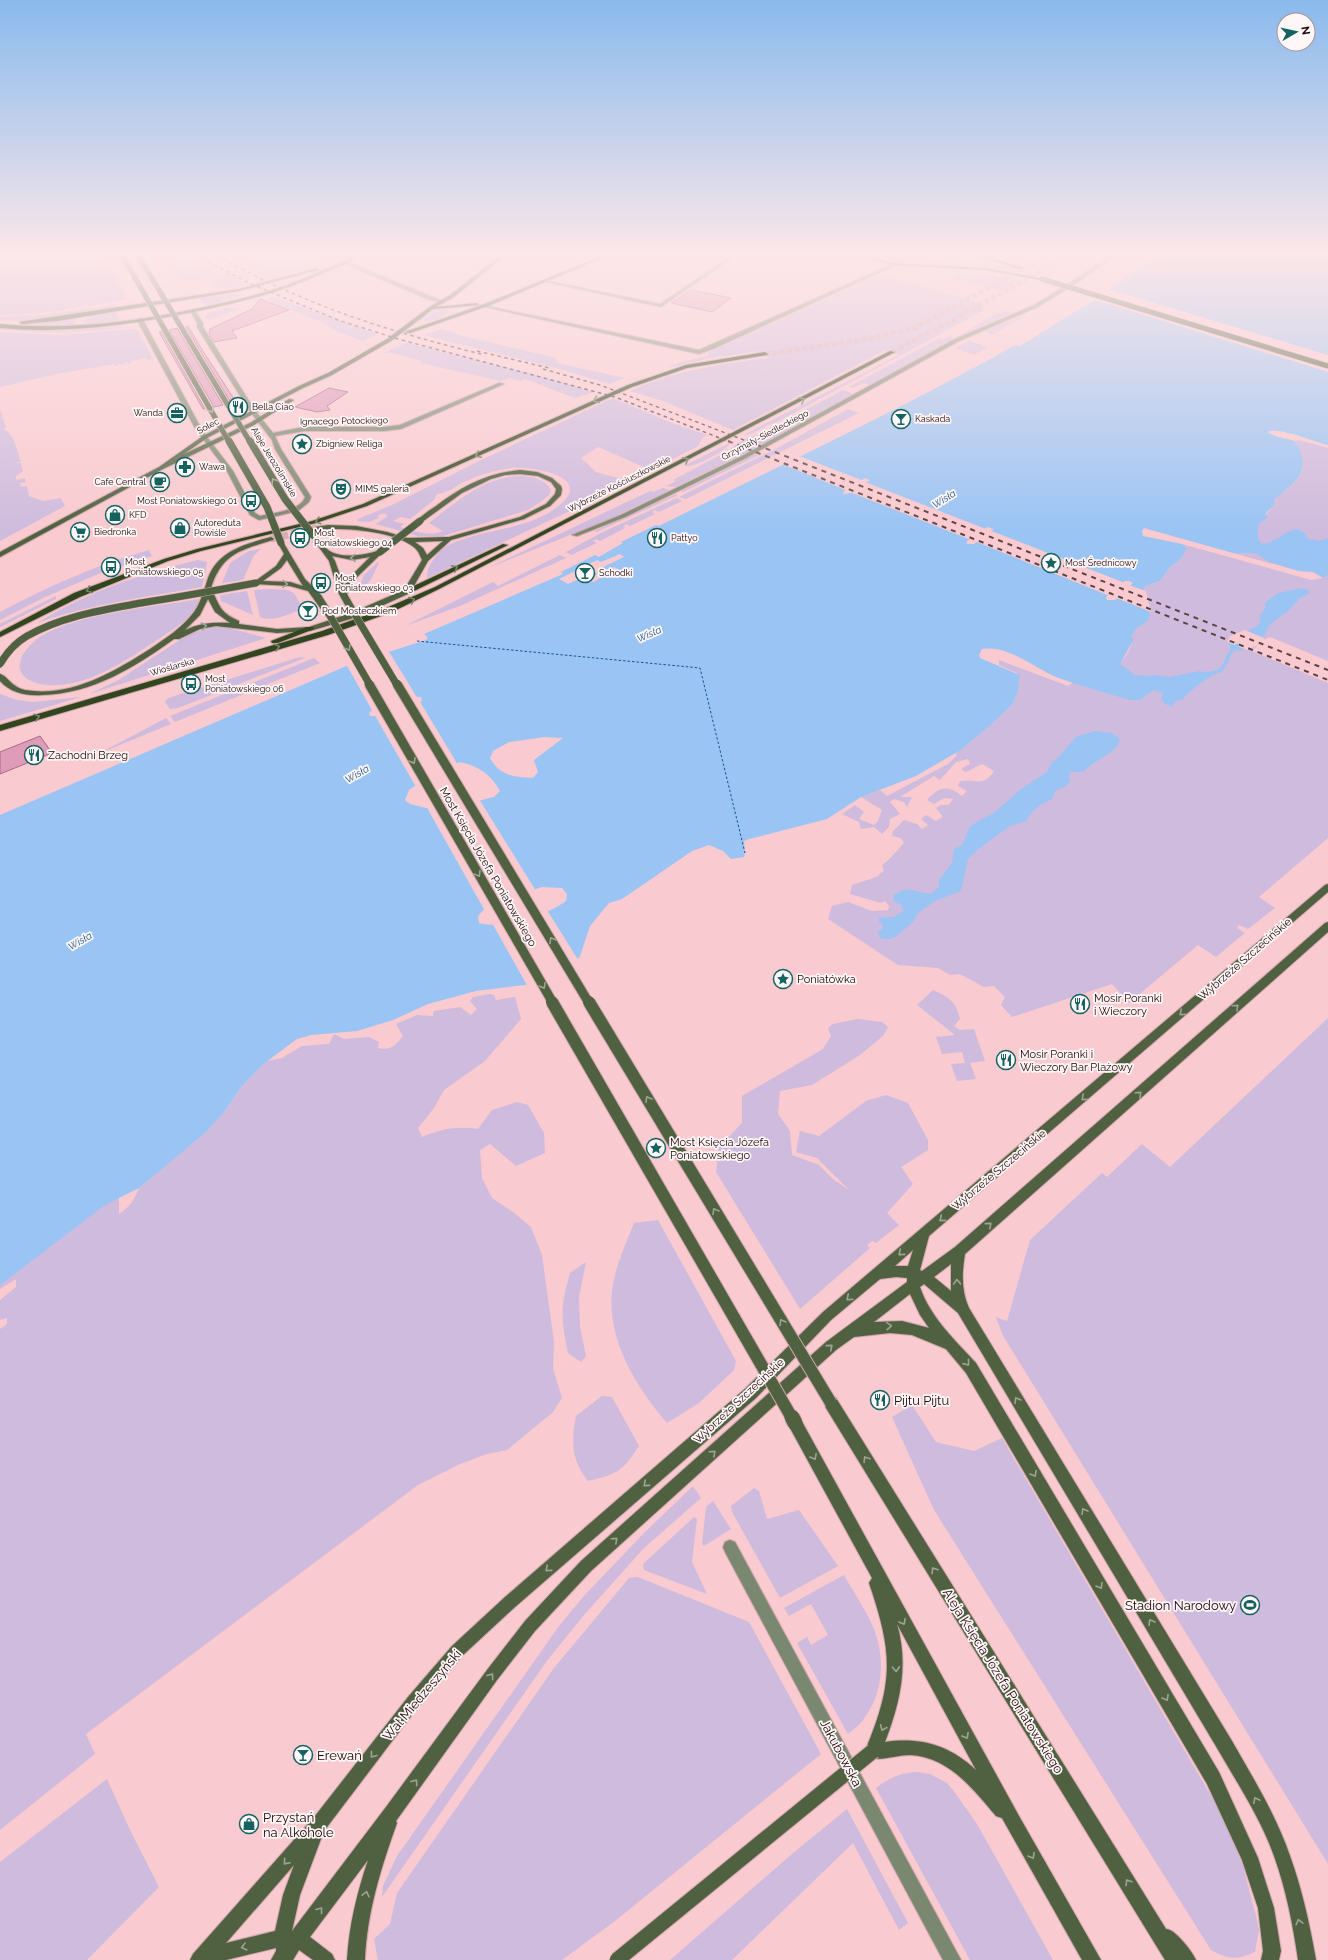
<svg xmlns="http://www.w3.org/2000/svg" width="1328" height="1960" font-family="Raleway,sans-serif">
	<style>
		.green { fill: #cfbbdd }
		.water { fill: #9ac4f4; fill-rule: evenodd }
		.pier { fill: #f9cacf }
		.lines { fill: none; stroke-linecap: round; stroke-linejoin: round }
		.stream { stroke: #9ac4f4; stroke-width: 3.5 }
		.ferry { stroke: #19538c; stroke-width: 1; stroke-dasharray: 2.5 2; stroke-linecap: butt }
		.building { fill: #df9cb9; stroke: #a86985 }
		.secondary-tunnel { stroke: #d8acb1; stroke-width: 7; stroke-dasharray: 7 3.5; stroke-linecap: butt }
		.primary-tunnel { stroke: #d8acb1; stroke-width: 5; stroke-dasharray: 5 2.5; stroke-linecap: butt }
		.street-casing { stroke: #d1a7ab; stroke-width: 2 }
		.secondary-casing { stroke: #d1a7ab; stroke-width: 2 }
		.primary-casing { stroke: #d1a7ab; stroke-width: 2 }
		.street { fill: #7b8871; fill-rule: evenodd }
		.secondary { fill: #4f6141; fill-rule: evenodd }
		.primary { fill: #31461e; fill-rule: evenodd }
		.rail-far1 { stroke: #5e4043; stroke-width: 1.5; stroke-dasharray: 3.5 3.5; stroke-linecap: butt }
		.rail { stroke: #5e4043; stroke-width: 2; stroke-dasharray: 5 5; stroke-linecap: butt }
		.secondary-bridge-far4-casing { stroke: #d1a7ab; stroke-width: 6; stroke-linecap: butt }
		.secondary-bridge-far3-casing { stroke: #d1a7ab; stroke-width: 8; stroke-linecap: butt }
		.secondary-bridge-far2-casing { stroke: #d1a7ab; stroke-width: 11; stroke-linecap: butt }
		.secondary-bridge-far1-casing { stroke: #d1a7ab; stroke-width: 14; stroke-linecap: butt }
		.secondary-bridge-casing { stroke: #d1a7ab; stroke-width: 17; stroke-linecap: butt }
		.secondary-bridge-far4 { stroke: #4f6141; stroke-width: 5 }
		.secondary-bridge-far3 { stroke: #4f6141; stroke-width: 7 }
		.secondary-bridge-far2 { stroke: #4f6141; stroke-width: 9 }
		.secondary-bridge-far1 { stroke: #4f6141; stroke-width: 12 }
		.secondary-bridge { stroke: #4f6141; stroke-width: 15 }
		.oneway { stroke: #79846a }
		.oneway2 { stroke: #9ea493 }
		.labels { text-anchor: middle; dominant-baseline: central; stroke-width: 3.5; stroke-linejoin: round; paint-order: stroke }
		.far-poi-label { font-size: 9px; fill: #1d0508; stroke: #fff7f7; text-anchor: start }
		.far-street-label { font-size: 9px; fill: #1d0508; stroke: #fff7f7 }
		.far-water-label { font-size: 10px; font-style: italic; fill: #19538c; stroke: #fff7f7 }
		.poi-label { font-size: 11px; fill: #1d0508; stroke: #fff7f7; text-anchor: start }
		.street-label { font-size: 11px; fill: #1d0508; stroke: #fff7f7 }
		.near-poi-label { font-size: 13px; fill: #1d0508; stroke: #fff7f7; text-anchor: start }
		.near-street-label { font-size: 13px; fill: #1d0508; stroke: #fff7f7 }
	</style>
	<rect width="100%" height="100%" fill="#f9cacf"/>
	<!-- green -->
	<path class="green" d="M0 255H97L98 259 110 267 127 299 50 312 0 315Z
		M145 255H184L222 274 200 280 182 281 172 265 166 261Z
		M235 255H339L327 259 318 265 270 279 261 275V273Z
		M965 255H972L1028 272 977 266 923 265C935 258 955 268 971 260L967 259 971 257Z
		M993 255H1079L1050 268 1042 269Z
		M882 273 900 280 980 303 981 307 985 310 775 423C768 423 758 432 747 435L745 434 899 355 885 350 733 430 663 401 630 391C674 371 720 364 768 358L761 351 711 358 667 368 678 363 708 356V353Z
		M956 273 999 276 1022 279 1002 291 949 277 957 274Z
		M229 274 250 285 217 289 211 285 216 282 211 279Z
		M232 294 238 295 240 297 206 307 200 298Z
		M271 296 377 334 363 341 338 332 324 323 270 302 269 299Z
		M113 305 115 307C77 316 38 320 0 321V317L44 315Z
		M228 307 239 309 211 319H206L204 317 210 313Z
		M446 309 450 310C447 317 430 323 423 320L435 311Z
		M115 311 120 322 88 325 82 322 91 316Z
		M1005 311 1012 313 960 335 992 316Z
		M1019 317 1022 318 992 335 984 331Z
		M77 318 74 322 77 327 13 325Z
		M123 326 122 328 66 333 0 330V328L61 331Z
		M134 329H137L153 359 148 360 146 358 131 361V363L128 364 127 362H124L125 365 117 364 118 366H115L114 364 57 374 0 387V332L64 335Z
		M442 329 462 336 557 358 556 359 557 363 625 378 609 384 560 369 423 335Z
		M950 335 953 339 870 385 863 383 853 388 849 387 940 338 943 339Z
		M969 341 987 347H988L974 355 955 348Z
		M406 343 540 376 594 392 575 398 525 379 521 381 510 378 501 381 420 363 422 361 393 353H384Z
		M843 390 854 394 748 452 675 487 666 486 676 481 673 480 730 450C738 441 748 437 760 434Z
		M613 398 672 423 708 435 703 437 698 446 651 470 598 447 581 458 596 472 621 479 642 469 648 471 572 510 427 578C425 569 438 551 447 546 481 528 534 531 563 502 591 474 527 466 511 468 495 470 478 475 464 482 454 487 448 493 437 494L434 500 410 519 401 517 393 521 404 524 400 527C414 531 429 537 443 531L429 523C457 501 492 470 531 477 539 479 547 482 551 490L549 495 542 501 528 510 443 536H418L376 524 388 516 384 513 377 516 379 518 369 522 357 521 358 519 392 505 479 461Z
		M0 409 6 428 2 429C14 431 17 451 21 462L12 463H21L23 471 16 476V480L25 478 26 482 20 483 21 487 27 486 29 496 43 501 61 498 65 506 0 541Z
		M848 409 859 413 686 499 679 497 783 445Z
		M1299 440 1328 448V543L1263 548 1258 539V524L1274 505V500C1296 482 1314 471 1295 441Z
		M729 443 730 444C724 451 695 468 684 466Z
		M756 454 759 455 683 492 681 491Z
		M663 488 670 490 612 518 488 568 650 491 653 492Z
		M676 494 678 495 596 532 595 531Z
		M677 498 682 501 659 512 655 510 652 512 655 514 630 526 627 524 623 526 625 528 600 541 596 539 593 541 597 543 571 555 566 552 599 534Z
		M1182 544 1311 580 1323 578 1313 572 1299 571 1233 553 1248 551 1328 569V661L1270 637 1261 641 1252 651 1328 683V838L1259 897 1275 908 1248 929 1239 925 1237 928 1245 933 1216 957 1198 945 1129 1003 1112 984 1012 1017 1001 1005 1005 997 994 986 984 987 960 974 950 975 938 968 898 965 828 919 832 906 848 902 872 911 888 910 889 906 885 901 881 903 850 894 852 885 879 876V874L884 871 882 865C891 859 896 851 904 843L901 838 892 836 893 831 904 820 917 824 922 829 928 825 922 820V818L926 815 936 821 943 817 936 808 941 805H949L953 799 944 798 934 804 927 800C938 787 948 784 962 796L967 791 958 786 960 781C974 778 984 788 994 771L982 764 966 772 961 769 970 764 968 759 956 762 940 780 934 776 900 797H912L907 807 904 802 894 799 890 802 900 814 890 819 889 827 882 834 874 827 861 829 859 822 842 814 855 805 864 812 859 819 874 825 878 821 882 810 861 797 880 790 887 796 948 764 957 755 955 753 992 724 1012 705 1017 694V673L999 665V660L1068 686 1073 682 1093 688C1106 677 1135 655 1132 636L1137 628 1148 621 1150 615 1143 594 1145 586 1160 581 1170 567 1181 559 1187 548Z
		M261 549 254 555 243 580 222 583 230 563 249 551Z
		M149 550 152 556 120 567 116 564 103 569 105 571 43 598 0 620V612C47 587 98 564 149 550Z
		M560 555 566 558 460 606 405 626 493 582 498 586Z
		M198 560 207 562 202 587C146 597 90 604 37 623 85 593 143 573 198 560Z
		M378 562 379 563 370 581 362 589 360 585 364 575Z
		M272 589 287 590 294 593 303 609C290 613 274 623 260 617L254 590Z
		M247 591 253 615 221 601 220 595Z
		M56 596V599L0 627V624Z
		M199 599C194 619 173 629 157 640 130 658 101 678 68 684 23 691 0 666 41 636 81 613 153 607 199 599Z
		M214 627H225L266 638 89 694 117 681 189 634Z
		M300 657 305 658 178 708 170 709 165 702 168 698Z
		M314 658 320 663 175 722 170 716Z
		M0 694 17 700 33 702 81 697 0 721Z
		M166 718 171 724 100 753Z
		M933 990C949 997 956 1001 960 1019L954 1026 960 1030 974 1029 985 1061 970 1063 976 1079 957 1081 951 1064 965 1063 962 1052 942 1054 936 1037 955 1035 917 1005Z
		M490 994 494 995 496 1000 515 997 521 1019 485 1061 444 1090 434 1108 418 1128 422 1137C441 1129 458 1126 478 1129L492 1110 517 1102 528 1105 544 1133 545 1153 516 1166 490 1144 480 1150 482 1178 492 1198 513 1212 531 1227 542 1255 554 1342 553 1369 562 1398 553 1412 507 1450 487 1454 460 1464 418 1485 86 1734 95 1754 0 1830V1329L7 1324V1318L0 1320V1300L16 1287V1279L0 1289V1281L119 1194V1214C129 1208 135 1199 139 1188L224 1112 242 1086 262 1065 267 1061 282 1058 302 1046 329 1044 334 1034 344 1039 369 1037 379 1042 378 1048C390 1051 395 1046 403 1036L396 1024 417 1015 433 1016 434 1011 460 1007 471 1015 477 1009 470 1001 473 997Z
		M1328 1018V1864L1010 1347 1003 1336 996 1317 1007 1321 1030 1240 1102 1173 1107 1177 1142 1144 1170 1167Z
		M858 1019 882 1022 888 1027 883 1036 860 1055 812 1085 780 1091 778 1114 790 1131 792 1155 819 1165 833 1179 849 1190 817 1158 796 1152 800 1131 819 1136 866 1101 886 1095 908 1103 928 1140V1150L901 1167 913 1184 887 1213 899 1225 876 1243 872 1241 867 1245 870 1248 800 1309 716 1172 719 1147 742 1123V1096L823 1049 831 1036 828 1028 833 1024Z
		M658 1220 736 1361 734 1370 699 1403 667 1423C635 1386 604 1335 613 1284 617 1263 626 1243 634 1223Z
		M586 1262 579 1297 580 1327 586 1356 581 1362 568 1353C561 1318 560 1308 570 1273Z
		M602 1396 612 1397 639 1446C622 1472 617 1474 588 1481 571 1459 571 1442 576 1416Z
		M912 1405 936 1442 974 1451 1002 1438 1224 1818 1243 1866 1255 1912 1259 1930 1255 1952C1237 1960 1229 1960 1211 1950L934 1510 892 1417Z
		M693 1486 701 1498 644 1548 584 1615 546 1662 382 1897 383 1886 397 1856 559 1626 583 1597 643 1534Z
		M754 1488 759 1491 767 1519 799 1510 838 1566 780 1598 732 1512 731 1506Z
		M713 1501 731 1529 704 1546 702 1544 706 1507Z
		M694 1517 697 1519 692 1562 707 1594 644 1570 643 1564Z
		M844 1575C854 1594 868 1612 875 1632 885 1660 883 1693 865 1717 861 1724 854 1729 848 1734L797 1643 807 1637 811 1645 828 1635 811 1604 789 1616 784 1608Z
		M638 1577 749 1622 821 1754 615 1921 562 1960H378L374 1939 390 1924 397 1893 554 1668 629 1578Z
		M918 1772 930 1774 947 1783 953 1790 977 1824 1053 1960H970L876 1788C889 1778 902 1772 918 1772Z
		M107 1779 129 1828 159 1887 87 1960H0V1862Z
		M847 1809 908 1923 899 1930 853 1843 732 1960H670L792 1854Z"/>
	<!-- water -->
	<path class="water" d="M1156 255H1328V445C1315 442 1278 426 1267 432L1275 436 1295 441C1314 470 1296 482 1274 500V505L1265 514 1268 517 1258 525V539L1262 544C1276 543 1284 531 1297 529L1305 533 1308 539 1320 541 1328 538V574L1324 578 1313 572 1299 571 1269 562 1256 553H1233L1144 528 1142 531 1143 536 1182 544 1187 548 1181 559 1170 567 1160 581 1145 586 1143 594 1150 615 1148 621 1137 628 1132 636 1133 641 1120 664 1135 675 1146 676 1155 675 1170 677 1200 671 1212 674 1211 677C1205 679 1187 693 1183 699L1176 701 1171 707 1164 703 1161 699 1163 693 1154 690 1140 700H1130C1106 693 1080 686 1056 677 1033 667 1008 645 982 649L979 655 980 658 1020 675 1017 694 1012 705 992 724 959 751 916 776 861 797 827 819 749 839 744 841 745 853 744 857 731 859 723 851 709 845 692 851 644 884 622 899 609 903 590 926 580 956 571 968 533 984 476 991 428 1004 393 1020 357 1031 311 1035 297 1039 262 1065 242 1086 224 1112 206 1132 139 1188 105 1205 0 1285V815L351 664 426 640 428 638 424 634 563 574 561 572 595 555 599 557 623 543 621 542 656 525 659 526C778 466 899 411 1015 345L1020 346 1107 292ZM865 478 870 480 851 493 843 494 844 491ZM987 527 994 529 974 544H967V541ZM1125 581H1129L1133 583 1115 600H1107L1106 597ZM417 697H421L422 701 375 716H370L369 713 372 710ZM545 737 563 738 534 760 538 772 533 778C514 777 500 776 490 758L493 751 509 742ZM460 762C478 766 491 774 500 791L494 797 474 802 426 808 410 804 405 800 409 790 429 776ZM542 887 562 888 567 894 566 901C547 915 503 930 479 923L478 916 488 905Z
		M1302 588 1310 591 1307 595 1301 597 1287 612 1270 624 1261 641 1243 650 1237 651 1230 648 1229 644 1231 638 1256 627 1260 622V616L1265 608V603L1278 593Z
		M1095 731 1112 733 1120 739C1116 755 1093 760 1083 772H1071L1069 775 1070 781 1066 786 1055 791 1052 799 1042 804 1032 812 1026 821 1010 826 976 851 968 859 961 891 935 901 918 913 913 922 897 936 890 939H882L877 933 883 928 882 924 879 922V918L894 917 904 911 901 905 894 901 893 896C908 884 915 893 931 894L939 887V880L952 863 954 849 962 845 970 826 995 812 1021 789 1047 772 1052 762 1056 760 1076 737Z"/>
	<!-- pier -->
	<path class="pier" d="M1108 289 1328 355V372L1092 299Z
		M799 456 864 481 848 491 782 464Z
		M865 482 986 529 971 540 850 492Z
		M989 530 1125 583 1110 596 974 541Z
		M620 554 624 557 599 569 603 572 614 567 618 569 593 582 588 579 598 574 594 572 568 584 559 579 585 566 583 564 584 563 587 565 597 560 601 562Z
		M1129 585 1146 591 1151 612 1114 597Z
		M1245 630 1264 638 1263 642 1247 650 1227 642 1230 636Z
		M388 650 418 699 373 712 346 664Z
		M419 700 458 765 430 778 416 787 374 714Z
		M479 799 536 891 489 907 485 911 426 806Z
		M547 910 579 961 572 969 558 981 528 987 492 923 536 915Z"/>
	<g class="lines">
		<!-- stream -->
		<path class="stream" d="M1205 674C1233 672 1220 659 1237 645"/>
		<!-- ferry -->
		<path class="ferry" d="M417 641 700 668 745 853"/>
	</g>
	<!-- building -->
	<path class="building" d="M691 290 731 298 712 312 671 303Z
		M260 299 289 310 232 331 237 338 214 342 209 334 210 329 252 309Z
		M188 326 201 348 236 402 231 403 186 327Z
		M177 328 223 405 214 407 169 330Z
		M161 331 205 409H203L159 332Z
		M329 388 348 392 327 406 330 410 317 412 295 407Z
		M40 736 52 753 0 774V752Z"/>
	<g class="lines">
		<!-- secondary-tunnel -->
		<path class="secondary-tunnel" d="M271 539 317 528"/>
		<!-- primary-tunnel -->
		<path class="primary-tunnel" d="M892 352 939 328 1069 255
			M765 354 862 340 915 328 1048 255"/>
		<!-- street casing -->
		<g class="street-casing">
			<path id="street" d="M732 255H737L661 307 542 281 544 280 660 304Z
				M913 255H918L713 349 699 354 480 306 482 305 699 350Z
				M1110 255H1115L1080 281 1038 307 959 341 746 458 625 517 577 536 572 535 621 515 742 456 955 339 1034 305 1076 279Z
				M342 261H346L445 302 443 303 430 300 342 263Z
				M190 310H194L203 323V327L254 409 273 433 304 427H384L400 425 499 383 504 384 401 429 384 431H304L275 436 281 449 311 497 309 502 298 511 259 520 250 515 227 471 196 430 137 320 140 318 143 320 202 430 233 471 255 513 260 516C272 513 301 511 305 497L275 449 272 440 249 410 197 327V323Z
				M730 1540 735 1542 961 1960H943L725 1552 723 1547 725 1542Z"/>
		</g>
		<!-- secondary casing -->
		<g class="secondary-casing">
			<path id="secondary" d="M357 255H362C352 263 336 268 324 273 282 292 238 303 193 312 129 325 65 334 0 328V324C64 330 127 323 190 310 224 303 257 296 290 284 313 275 334 265 357 255Z
				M501 255H506L454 297 436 307 477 303 479 305 433 309 391 341 332 375 303 388 207 438 184 454 250 423 289 399 294 400 254 425 163 469 0 557V552L159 467 203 436 299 386 328 373 387 339 431 306 450 295Z
				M604 255H609L491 305 410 333 405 332 487 303Z
				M853 255H860L892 263 985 268 1044 279 1042 280 985 270 892 265Z
				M975 255H981L1024 268 1020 269Z
				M317 268 319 270 239 291 57 321 22 324 19 322 239 289Z
				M520 470 537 472 552 478 561 486 562 489 561 495 550 506 524 519 451 540 428 561 410 593 357 617 310 631 277 633 216 626 200 629 179 639H174C135 667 92 694 42 695 26 696 11 693 0 681V674C8 676 11 687 25 690 70 698 114 672 150 649 166 638 182 628 194 612 201 602 204 590 208 578 218 551 245 544 271 537L274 539 273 540C241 550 222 553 211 588 220 606 219 612 239 621V624L277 629 309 627 351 613 404 590 422 560C420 556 419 552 416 549 397 531 343 527 317 530L314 528 315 527 328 525 356 526 387 532 407 538 449 537 520 517 546 504 555 494 556 489 551 482 538 476 520 474 505 475 491 479 462 493 422 522 417 521C422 515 430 510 436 506 462 486 488 473 520 470ZM443 541 427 555 423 548 415 542ZM208 599 215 612 230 623C214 622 200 623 185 630L200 615Z
				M311 534H315C319 539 322 545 327 549 339 560 367 555 380 550L383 552 355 579 347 594 355 608 354 610H348L339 594 329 561 310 535ZM332 556 352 560 370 557 350 577 344 586 335 561Z
				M279 542H283L305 579 321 595 333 614 332 616H326L308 591 290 586 254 584V582L276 566 284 554 278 543ZM287 560 303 586 290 582 263 581 281 568Z
				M1328 884V892L929 1236 920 1270 922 1271 955 1247 1325 923 1328 922V932L965 1254C962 1272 961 1290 969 1308L1232 1741C1253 1778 1276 1815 1290 1856 1302 1889 1310 1925 1316 1960H1298C1293 1925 1286 1889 1274 1856 1261 1819 1239 1786 1220 1753L958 1313 924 1284 920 1287C930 1317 955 1340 976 1363L1219 1772 1258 1858 1274 1908 1281 1951 1279 1960H1261L1263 1951 1258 1908 1242 1860 1207 1784 966 1373 946 1349 912 1335 890 1333 854 1337 836 1350 591 1571 535 1631 497 1680 396 1821 397 1823C381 1868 367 1912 365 1960H347C349 1925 357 1893 368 1860L310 1937 332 1954 335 1960H313L299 1950 293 1960H271L276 1951V1948L226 1960H190L193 1954 315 1816 408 1697 452 1646 505 1597 746 1388 823 1312 1325 885ZM913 1250 908 1266H895ZM951 1264V1291L934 1277ZM896 1277 907 1278V1282L826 1342 581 1561 525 1621 487 1670 386 1807 292 1931 300 1895 324 1831 418 1707 462 1656 515 1607 756 1398 831 1320 880 1279ZM910 1294 920 1315 929 1328 902 1321 874 1322ZM294 1865 283 1895 275 1931 226 1943Z
				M831 1396 836 1398 1166 1929C1175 1929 1192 1951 1196 1960H1165L826 1408 824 1403 826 1398Z
				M795 1416 800 1418 1019 1816 1101 1960H1082L1002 1818 996 1816C973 1789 949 1757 910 1755 896 1755 880 1762 867 1757L865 1751C894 1682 893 1653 869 1583L872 1578 790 1428 788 1423 790 1418ZM897 1624 976 1770C949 1745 921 1737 885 1742 900 1703 909 1665 897 1624Z"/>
		</g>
		<!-- primary casing -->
		<g class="primary-casing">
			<path id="primary" d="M890 351 895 352 439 589 392 612 328 635 0 731V725L322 631 386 608 435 587Z
				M765 352 768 354 767 355 687 368 632 387 367 506 316 523 201 551 168 561 80 597 0 637V632L74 593 164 559 197 549 312 521 363 504 628 385 686 365Z
				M503 544 508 545 410 593 403 591Z
				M307 627H313L314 629 278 643H272L271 641Z"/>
		</g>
		<!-- street -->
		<use href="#street" class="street"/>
		<!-- secondary -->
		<use href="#secondary" class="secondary"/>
		<!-- primary -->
		<use href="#primary" class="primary"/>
		<!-- rail-far1 -->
		<path class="rail-far1" d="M195 255 251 284 338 320 398 339 615 397 730 442
			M217 255C301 304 387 331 481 354
			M477 351 549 368
			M543 369 600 385 749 442"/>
		<!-- rail -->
		<path class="rail" d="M728 441 1328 680
			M747 441 1328 670"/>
		<!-- secondary-bridge-far4 casing -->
		<g class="secondary-bridge-far4-casing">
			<path id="secondary-bridge-far4" d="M122 255 229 442
				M138 255 250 442
				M1042 279 1328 366"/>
		</g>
		<!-- secondary-bridge-far3 casing -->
		<g class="secondary-bridge-far3-casing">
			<path id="secondary-bridge-far3" d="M229 441 267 507 281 543
				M250 441 285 499 313 535
				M380 552 420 521
				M351 608 397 685
				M329 614 370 685
				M0 664C7 652 15 643 27 636 62 616 103 610 141 603 180 597 218 590 256 583"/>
		</g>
		<!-- secondary-bridge-far2 casing -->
		<g class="secondary-bridge-far2-casing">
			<path id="secondary-bridge-far2" d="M369 684 553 1003
				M397 684 589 1003"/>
		</g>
		<!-- secondary-bridge-far1 casing -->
		<g class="secondary-bridge-far1-casing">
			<path id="secondary-bridge-far1" d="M552 1002 792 1418
				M589 1002 831 1403"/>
		</g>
		<!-- secondary-bridge casing -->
		<g class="secondary-bridge-casing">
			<path id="secondary-bridge" d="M792 1417 795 1423
				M617 1960 873 1751"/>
		</g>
		<!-- secondary-bridge-far4 -->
		<use href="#secondary-bridge-far4" class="secondary-bridge-far4"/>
		<!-- secondary-bridge-far3 -->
		<use href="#secondary-bridge-far3" class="secondary-bridge-far3"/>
		<!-- secondary-bridge-far2 -->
		<use href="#secondary-bridge-far2" class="secondary-bridge-far2"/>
		<!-- secondary-bridge-far1 -->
		<use href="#secondary-bridge-far1" class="secondary-bridge-far1"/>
		<!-- secondary-bridge -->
		<use href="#secondary-bridge" class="secondary-bridge"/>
	</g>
	<!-- one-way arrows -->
	<defs><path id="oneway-chevron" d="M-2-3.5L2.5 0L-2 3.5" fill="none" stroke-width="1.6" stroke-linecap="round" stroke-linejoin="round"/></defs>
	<g class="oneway">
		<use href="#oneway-chevron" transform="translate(596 400) rotate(157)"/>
		<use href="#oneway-chevron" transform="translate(802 400) rotate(-28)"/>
		<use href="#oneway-chevron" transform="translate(478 455) rotate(155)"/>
		<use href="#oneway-chevron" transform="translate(686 460) rotate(-27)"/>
		<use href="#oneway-chevron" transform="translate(318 521) rotate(165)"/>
		<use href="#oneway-chevron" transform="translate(455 568) rotate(-29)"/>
		<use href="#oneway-chevron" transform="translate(89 590) rotate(157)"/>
		<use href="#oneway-chevron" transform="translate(412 600) rotate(-24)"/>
		<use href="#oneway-chevron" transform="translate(277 647) rotate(-16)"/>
		<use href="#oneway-chevron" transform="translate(37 717) rotate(-17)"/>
	</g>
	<g class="oneway2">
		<use href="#oneway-chevron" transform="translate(211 410) rotate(60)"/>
		<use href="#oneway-chevron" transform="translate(274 481) rotate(-122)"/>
		<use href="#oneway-chevron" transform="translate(353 558) rotate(177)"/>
		<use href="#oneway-chevron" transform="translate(285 584) rotate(3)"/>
		<use href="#oneway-chevron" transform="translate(204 626) rotate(-12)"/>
		<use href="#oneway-chevron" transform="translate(348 648) rotate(60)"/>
		<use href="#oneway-chevron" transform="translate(413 761) rotate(60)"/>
		<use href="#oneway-chevron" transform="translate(478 874) rotate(60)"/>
		<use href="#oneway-chevron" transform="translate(552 940) rotate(-121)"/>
		<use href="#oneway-chevron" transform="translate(543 986) rotate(60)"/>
		<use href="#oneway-chevron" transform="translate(1236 1007) rotate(-42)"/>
		<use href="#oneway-chevron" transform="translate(1182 1013) rotate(139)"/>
		<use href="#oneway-chevron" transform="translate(1139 1094) rotate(-42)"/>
		<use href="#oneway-chevron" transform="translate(1084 1098) rotate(139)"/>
		<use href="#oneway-chevron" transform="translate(648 1099) rotate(-121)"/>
		<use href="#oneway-chevron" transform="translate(715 1211) rotate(-121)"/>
		<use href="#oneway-chevron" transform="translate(942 1219) rotate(140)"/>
		<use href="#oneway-chevron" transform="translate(989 1225) rotate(-41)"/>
		<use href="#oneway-chevron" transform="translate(901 1253) rotate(139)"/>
		<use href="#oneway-chevron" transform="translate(957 1282) rotate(-92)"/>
		<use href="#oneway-chevron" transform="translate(849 1298) rotate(140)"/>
		<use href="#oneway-chevron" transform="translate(782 1322) rotate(-121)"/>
		<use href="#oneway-chevron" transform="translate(889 1326) rotate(-3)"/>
		<use href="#oneway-chevron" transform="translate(830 1347) rotate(-40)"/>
		<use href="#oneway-chevron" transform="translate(967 1363) rotate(51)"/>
		<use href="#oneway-chevron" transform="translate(1017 1400) rotate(-121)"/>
		<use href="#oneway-chevron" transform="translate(713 1453) rotate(-42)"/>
		<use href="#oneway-chevron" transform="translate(814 1457) rotate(61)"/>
		<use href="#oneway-chevron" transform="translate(866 1459) rotate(-122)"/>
		<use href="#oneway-chevron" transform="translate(1034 1474) rotate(60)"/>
		<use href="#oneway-chevron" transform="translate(646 1484) rotate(139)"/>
		<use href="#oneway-chevron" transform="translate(1084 1511) rotate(-121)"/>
		<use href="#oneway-chevron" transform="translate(615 1540) rotate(-42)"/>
		<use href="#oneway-chevron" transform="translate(548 1569) rotate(139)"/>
		<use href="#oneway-chevron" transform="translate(934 1570) rotate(-122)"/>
		<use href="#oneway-chevron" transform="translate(1100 1586) rotate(60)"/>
		<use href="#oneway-chevron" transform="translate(903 1622) rotate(61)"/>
		<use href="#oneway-chevron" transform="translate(1151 1622) rotate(-121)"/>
		<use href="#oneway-chevron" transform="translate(896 1669) rotate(87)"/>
		<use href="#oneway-chevron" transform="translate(491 1676) rotate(-54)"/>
		<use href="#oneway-chevron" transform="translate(1166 1698) rotate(60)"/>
		<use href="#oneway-chevron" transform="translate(883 1728) rotate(113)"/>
		<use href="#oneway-chevron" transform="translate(966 1736) rotate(61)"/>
		<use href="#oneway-chevron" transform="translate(373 1755) rotate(128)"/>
		<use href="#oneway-chevron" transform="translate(415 1782) rotate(-54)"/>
		<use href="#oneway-chevron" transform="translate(1256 1800) rotate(-117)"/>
		<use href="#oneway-chevron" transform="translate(1032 1856) rotate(60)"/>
		<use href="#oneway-chevron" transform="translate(286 1862) rotate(131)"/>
		<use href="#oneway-chevron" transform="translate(1128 1882) rotate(-122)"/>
		<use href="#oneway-chevron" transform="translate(366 1894) rotate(-76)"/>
		<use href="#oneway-chevron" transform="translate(320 1910) rotate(-53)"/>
		<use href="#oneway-chevron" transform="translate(1299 1922) rotate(-104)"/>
		<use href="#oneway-chevron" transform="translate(244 1947) rotate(166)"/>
	</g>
	<!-- sky -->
	<linearGradient id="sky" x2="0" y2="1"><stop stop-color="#89baed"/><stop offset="0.48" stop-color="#fce7e9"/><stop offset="1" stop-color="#fce7e9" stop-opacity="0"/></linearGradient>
	<rect width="1328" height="529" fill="url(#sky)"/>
	<!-- icons -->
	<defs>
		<g id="restaurant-ring" transform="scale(1)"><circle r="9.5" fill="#fff7f7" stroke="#146361" stroke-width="1.5"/><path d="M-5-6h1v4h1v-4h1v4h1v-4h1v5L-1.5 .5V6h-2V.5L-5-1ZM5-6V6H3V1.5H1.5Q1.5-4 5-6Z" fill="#146361"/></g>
		<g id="office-ring" transform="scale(1)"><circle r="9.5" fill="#fff7f7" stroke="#146361" stroke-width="1.5"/><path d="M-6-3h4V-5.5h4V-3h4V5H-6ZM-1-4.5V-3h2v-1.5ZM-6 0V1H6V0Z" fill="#146361"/></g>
		<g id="bar-ring" transform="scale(1)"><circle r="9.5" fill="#fff7f7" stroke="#146361" stroke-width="1.5"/><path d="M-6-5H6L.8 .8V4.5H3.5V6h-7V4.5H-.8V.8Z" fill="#146361"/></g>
		<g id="sight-ring" transform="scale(1)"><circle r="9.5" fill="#fff7f7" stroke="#146361" stroke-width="1.5"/><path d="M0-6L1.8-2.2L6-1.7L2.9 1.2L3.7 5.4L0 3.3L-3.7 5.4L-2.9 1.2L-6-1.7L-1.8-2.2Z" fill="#146361"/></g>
		<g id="pharmacy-ring" transform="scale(1)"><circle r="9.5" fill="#fff7f7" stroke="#146361" stroke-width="1.5"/><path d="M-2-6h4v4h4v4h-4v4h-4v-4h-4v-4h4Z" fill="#146361"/></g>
		<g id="cafe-ring" transform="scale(1)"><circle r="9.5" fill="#fff7f7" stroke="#146361" stroke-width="1.5"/><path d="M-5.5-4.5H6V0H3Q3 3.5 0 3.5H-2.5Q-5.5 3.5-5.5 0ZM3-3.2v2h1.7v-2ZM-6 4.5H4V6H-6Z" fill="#146361"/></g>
		<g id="theatre-ring" transform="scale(1)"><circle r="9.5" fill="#fff7f7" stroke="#146361" stroke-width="1.5"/><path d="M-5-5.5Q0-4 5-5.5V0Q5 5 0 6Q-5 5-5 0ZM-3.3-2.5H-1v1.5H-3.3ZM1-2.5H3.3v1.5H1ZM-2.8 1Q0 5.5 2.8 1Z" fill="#146361"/></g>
		<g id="bus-ring" transform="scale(1)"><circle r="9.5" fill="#fff7f7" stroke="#146361" stroke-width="1.5"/><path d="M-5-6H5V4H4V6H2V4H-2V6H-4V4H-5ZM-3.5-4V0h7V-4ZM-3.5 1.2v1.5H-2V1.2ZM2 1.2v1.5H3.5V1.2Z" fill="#146361"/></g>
		<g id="shop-ring" transform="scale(1)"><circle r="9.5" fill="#fff7f7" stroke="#146361" stroke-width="1.5"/><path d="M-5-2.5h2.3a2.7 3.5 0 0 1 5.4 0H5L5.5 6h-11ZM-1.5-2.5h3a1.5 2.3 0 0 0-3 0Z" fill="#146361"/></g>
		<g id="supermarket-ring" transform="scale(1)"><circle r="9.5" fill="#fff7f7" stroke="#146361" stroke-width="1.5"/><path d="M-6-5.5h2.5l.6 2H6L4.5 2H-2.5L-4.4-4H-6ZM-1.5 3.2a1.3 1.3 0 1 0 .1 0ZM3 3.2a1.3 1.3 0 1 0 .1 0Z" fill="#146361"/></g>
		<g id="stadium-ring" transform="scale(1)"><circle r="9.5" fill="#fff7f7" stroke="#146361" stroke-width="1.5"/><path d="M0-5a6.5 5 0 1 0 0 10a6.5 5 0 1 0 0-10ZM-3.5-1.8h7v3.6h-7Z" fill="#146361"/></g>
	</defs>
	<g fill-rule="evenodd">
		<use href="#restaurant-ring" x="238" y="407"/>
		<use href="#office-ring" x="177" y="413"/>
		<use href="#bar-ring" x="901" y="419"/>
		<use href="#sight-ring" x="302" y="444"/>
		<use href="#pharmacy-ring" x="185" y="467"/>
		<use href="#cafe-ring" x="160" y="482"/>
		<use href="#theatre-ring" x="341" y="489"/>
		<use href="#bus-ring" x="251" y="501"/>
		<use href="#shop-ring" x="115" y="515"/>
		<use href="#shop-ring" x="180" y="528"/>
		<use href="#supermarket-ring" x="80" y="532"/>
		<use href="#bus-ring" x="300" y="538"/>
		<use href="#restaurant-ring" x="657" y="538"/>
		<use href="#sight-ring" x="1051" y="563"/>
		<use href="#bus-ring" x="111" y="567"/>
		<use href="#bar-ring" x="585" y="573"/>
		<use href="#bus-ring" x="321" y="583"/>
		<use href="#bar-ring" x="308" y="611"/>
		<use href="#bus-ring" x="191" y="684"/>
		<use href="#restaurant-ring" x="34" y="755"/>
		<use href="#sight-ring" x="783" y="979"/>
		<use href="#restaurant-ring" x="1080" y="1004"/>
		<use href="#restaurant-ring" x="1006" y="1060"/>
		<use href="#sight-ring" x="656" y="1148"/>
		<use href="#restaurant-ring" x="880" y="1400"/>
		<use href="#stadium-ring" x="1250" y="1605"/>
		<use href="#bar-ring" x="303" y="1755"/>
		<use href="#shop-ring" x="249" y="1824"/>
	</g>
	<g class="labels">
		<!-- far-poi labels -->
		<g class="far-poi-label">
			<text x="252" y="407">Bella Ciao</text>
			<text x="163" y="413" text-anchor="end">Wanda</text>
			<text x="915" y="419">Kaskada</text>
			<text x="316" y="444">Zbigniew Religa</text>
			<text x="199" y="467">Wawa</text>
			<text x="146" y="482" text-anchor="end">Cafe Central</text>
			<text x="355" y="489">MIMS galeria</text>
			<text x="237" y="501" text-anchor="end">Most Poniatowskiego 01</text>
			<text x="129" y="515">KFD</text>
			<text x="194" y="523">Autoreduta<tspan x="194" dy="10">Powiśle</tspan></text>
			<text x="94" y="532">Biedronka</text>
			<text x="314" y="533">Most<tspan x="314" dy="10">Poniatowskiego 04</tspan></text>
			<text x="671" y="538">Pattyo</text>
			<text x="125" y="562">Most<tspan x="125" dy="10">Poniatowskiego 05</tspan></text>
			<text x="1065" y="563">Most Średnicowy</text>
			<text x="599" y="573">Schodki</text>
			<text x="335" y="578">Most<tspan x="335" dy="10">Poniatowskiego 03</tspan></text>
			<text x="322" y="611">Pod Mosteczkiem</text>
			<text x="205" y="679">Most<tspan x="205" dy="10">Poniatowskiego 06</tspan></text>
		</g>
		<!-- far-street labels -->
		<g class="far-street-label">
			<text transform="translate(344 421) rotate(-1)">Ignacego Potockiego</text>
			<text transform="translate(208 426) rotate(-28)">Solec</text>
			<text transform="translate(765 435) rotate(-28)">Grzymały-Siedleckiego</text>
			<text transform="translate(274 462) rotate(59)">Aleje Jerozolimskie</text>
			<text transform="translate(619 484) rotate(-27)">Wybrzeże Kościuszkowskie</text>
			<text transform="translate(172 667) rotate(-16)">Wioślarska</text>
		</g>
		<!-- far-water labels -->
		<g class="far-water-label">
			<text transform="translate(944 499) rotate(-32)">Wisła</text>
			<text transform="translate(649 634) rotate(-24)">Wisła</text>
			<text transform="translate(357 774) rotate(-31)">Wisła</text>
			<text transform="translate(80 941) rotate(-31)">Wisła</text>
		</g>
		<!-- poi labels -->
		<g class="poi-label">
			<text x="48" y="755">Zachodni Brzeg</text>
			<text x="797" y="979">Poniatówka</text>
			<text x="1094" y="998">Mosir Poranki<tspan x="1094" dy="13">i Wieczory</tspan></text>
			<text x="1020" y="1054">Mosir Poranki i<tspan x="1020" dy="13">Wieczory Bar Plażowy</tspan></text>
			<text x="670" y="1142">Most Księcia Józefa<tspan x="670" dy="13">Poniatowskiego</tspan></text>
		</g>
		<!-- street labels -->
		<g class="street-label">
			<text transform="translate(488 867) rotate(60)">Most Księcia Józefa Poniatowskiego</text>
			<text transform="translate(1245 959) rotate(-41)">Wybrzeże Szczecińskie</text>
			<text transform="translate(999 1170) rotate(-40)">Wybrzeże Szczecińskie</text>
			<text transform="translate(739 1401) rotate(-43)">Wybrzeże Szczecińskie</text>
		</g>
		<!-- near-poi labels -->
		<g class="near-poi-label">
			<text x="894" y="1400">Pijtu Pijtu</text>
			<text x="1236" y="1605" text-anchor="end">Stadion Narodowy</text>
			<text x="317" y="1755">Erewań</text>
			<text x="263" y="1817">Przystań<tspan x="263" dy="15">na Alkohole</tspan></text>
		</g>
		<!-- near-street labels -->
		<g class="near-street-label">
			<text transform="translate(1003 1681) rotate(58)">Aleja Księcia Józefa Poniatowskiego</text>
			<text transform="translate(422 1695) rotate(-50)">Wał Miedzeszyński</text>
			<text transform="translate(841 1753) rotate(62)">Jakubowska</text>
		</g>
	</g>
	<!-- north arrow -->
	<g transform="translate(1296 32) rotate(81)"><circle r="19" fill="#fff7f7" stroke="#a59697"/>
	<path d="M0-3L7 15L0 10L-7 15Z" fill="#146361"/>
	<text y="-6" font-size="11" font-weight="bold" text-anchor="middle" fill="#1d0508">N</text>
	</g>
</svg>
